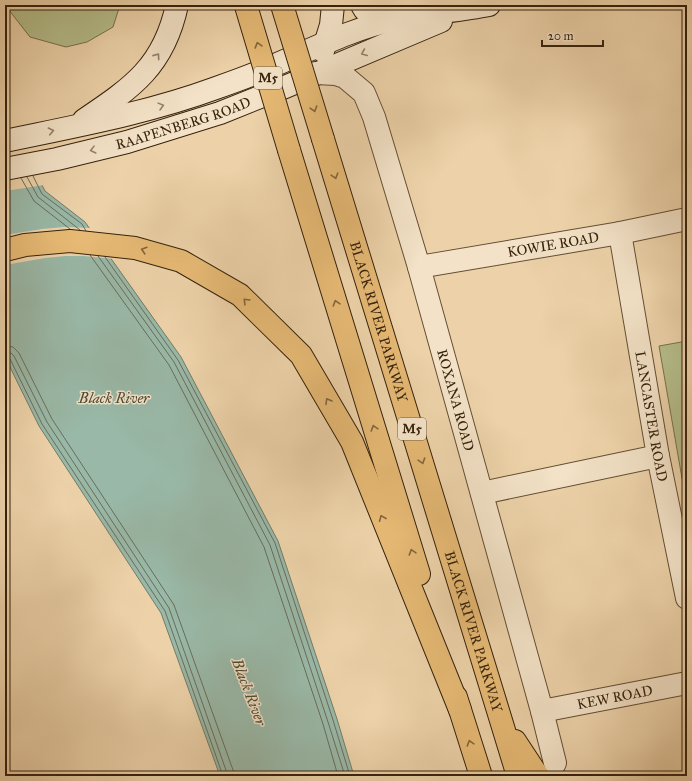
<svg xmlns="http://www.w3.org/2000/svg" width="692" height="781" font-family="'IM FELL Great Primer',serif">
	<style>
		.green { fill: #b5bd8a; stroke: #76704c }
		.water { fill: #99b8a7; stroke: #717c69 }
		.pier { fill: #edd2a9 }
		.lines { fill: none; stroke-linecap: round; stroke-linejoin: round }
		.shore { stroke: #686d5a; stroke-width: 1 }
		.street-casing { stroke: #644e34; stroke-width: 24 }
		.secondary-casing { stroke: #36220d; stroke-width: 24 }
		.highway-casing { stroke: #36220d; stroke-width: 24 }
		.street { stroke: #f3e2c7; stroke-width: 22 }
		.secondary { stroke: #f3e2c7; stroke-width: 22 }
		.highway { stroke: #e6b974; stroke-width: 22 }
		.highway-bridge-casing { stroke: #36220d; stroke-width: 24; stroke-linecap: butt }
		.highway-bridge { stroke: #e6b974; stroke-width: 22 }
		.oneway { stroke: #85663b }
		.oneway2 { stroke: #94826a }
		.labels { text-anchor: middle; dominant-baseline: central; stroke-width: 3; stroke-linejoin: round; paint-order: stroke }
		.shield { fill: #f3e2c7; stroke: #6f5c45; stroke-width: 1 }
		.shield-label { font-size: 13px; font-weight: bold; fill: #36220d }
		.street-label { font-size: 14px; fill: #36220d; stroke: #f3e2c7 }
		.water-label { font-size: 15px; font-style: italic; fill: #4f4834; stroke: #f3e2c7 }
	</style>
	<rect width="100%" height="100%" fill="#edd2a9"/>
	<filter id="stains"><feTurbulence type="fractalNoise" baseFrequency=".005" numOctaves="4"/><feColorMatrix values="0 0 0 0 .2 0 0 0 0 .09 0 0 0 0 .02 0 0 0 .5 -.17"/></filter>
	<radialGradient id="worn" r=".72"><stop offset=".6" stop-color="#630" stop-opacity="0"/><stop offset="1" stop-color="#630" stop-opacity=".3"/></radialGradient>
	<!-- green -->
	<path class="green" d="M5 5H120L113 27 87 42 66 47 30 37Z
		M687 341V507L659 346Z"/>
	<!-- water -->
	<path class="water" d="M5 114 45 191 85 222 181 357 278 541 337 719 354 776H220L161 613 39 426 5 357Z"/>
	<!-- pier -->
	<path class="pier" d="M5 113 7 114 44 185 5 191Z
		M64 227 92 228 114 259 84 256H65L45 258 5 265V235L42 229Z"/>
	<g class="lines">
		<!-- shore -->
		<path class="shore" d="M33 176 42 194 82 224 86 231
			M27 177 38 197 80 230
			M21 178 34 201 70 229
			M90 255 169 365 264 547 323 724 338 776
			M98 256 174 362 270 545 328 722 345 776
			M105 257 178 360 275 543 333 720 350 776
			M5 346 13 347 19 353 52 419 174 605 233 770 234 776
			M5 352 11 353 14 356 47 422 169 608 228 776
			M5 357 10 359 42 424 165 611 223 776"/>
		<!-- street casing -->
		<g class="street-casing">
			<g id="street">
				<path id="s1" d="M315 73 336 74 345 77 364 93 374 117 419 267 542 711 555 763"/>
				<path id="s2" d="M620 233 658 456 687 598"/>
				<path id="s3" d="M419 267 620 233 687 219"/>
				<path d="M482 493 658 456"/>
				<path id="s4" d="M542 711 687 683"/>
			</g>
		</g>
		<!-- secondary casing -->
		<g class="secondary-casing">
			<g id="secondary">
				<path d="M362 5 365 10 397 19"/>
				<path d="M323 51 331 25 333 5"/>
				<path d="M84 120C133 87 164 66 177 5"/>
				<path d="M5 141C76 126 148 113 216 88 236 81 256 74 275 65 315 48 354 28 397 19 427 13 459 11 489 5"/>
				<path id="s5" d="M5 169 57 159 127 142 220 113 285 87 441 21"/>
			</g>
		</g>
		<!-- highway casing -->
		<g class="highway-casing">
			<g id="highway">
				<path id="s6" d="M323 139 518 776"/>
				<path d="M289 150 419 574"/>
				<path d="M5 250 25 245 70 241 135 248 181 261 240 295 301 355 352 442 460 710"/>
				<path d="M456 697 481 776"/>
				<path d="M515 741 538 776"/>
			</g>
		</g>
		<!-- street -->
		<use href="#street" class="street"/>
		<!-- secondary -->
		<use href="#secondary" class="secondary"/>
		<!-- highway -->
		<use href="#highway" class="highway"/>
		<!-- highway-bridge casing -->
		<g class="highway-bridge-casing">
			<path id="highway-bridge" d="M282 5 323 139
				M246 6 289 150"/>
		</g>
		<!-- highway-bridge -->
		<use href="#highway-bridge" class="highway-bridge"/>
	</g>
	<!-- one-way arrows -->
	<defs><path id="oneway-chevron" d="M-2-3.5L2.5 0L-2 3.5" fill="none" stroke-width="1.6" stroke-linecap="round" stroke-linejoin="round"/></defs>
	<g class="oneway">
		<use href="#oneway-chevron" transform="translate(258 45) rotate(-106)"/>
		<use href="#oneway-chevron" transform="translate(314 109) rotate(73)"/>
		<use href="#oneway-chevron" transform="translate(335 176) rotate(73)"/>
		<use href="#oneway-chevron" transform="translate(144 250) rotate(-163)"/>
		<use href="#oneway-chevron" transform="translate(246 301) rotate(-135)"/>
		<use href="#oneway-chevron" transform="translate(336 303) rotate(-107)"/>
		<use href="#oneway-chevron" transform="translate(328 401) rotate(-120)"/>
		<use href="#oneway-chevron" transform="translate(374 428) rotate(-107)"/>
		<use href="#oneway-chevron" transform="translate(422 461) rotate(73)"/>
		<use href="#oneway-chevron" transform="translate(382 518) rotate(-112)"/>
		<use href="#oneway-chevron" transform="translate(412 552) rotate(-107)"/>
		<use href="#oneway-chevron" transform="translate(470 743) rotate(-107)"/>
	</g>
	<g class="oneway2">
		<use href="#oneway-chevron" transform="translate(364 53) rotate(157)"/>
		<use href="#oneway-chevron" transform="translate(157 56) rotate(-55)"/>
		<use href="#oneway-chevron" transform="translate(161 106) rotate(-15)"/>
		<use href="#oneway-chevron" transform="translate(51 131) rotate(-12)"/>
		<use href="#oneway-chevron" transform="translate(93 150) rotate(166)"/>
	</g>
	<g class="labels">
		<!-- shield labels -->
		<g class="shield">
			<rect x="254" y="67" width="28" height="22" rx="3"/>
			<rect x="398" y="418" width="28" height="22" rx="3"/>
		</g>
		<g class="shield-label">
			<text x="268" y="78">M5</text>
			<text x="412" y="429">M5</text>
		</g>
		<!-- street labels -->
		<g class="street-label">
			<text stroke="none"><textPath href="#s5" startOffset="184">RAAPENBERG ROAD</textPath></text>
			<text stroke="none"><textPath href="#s3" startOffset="136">KOWIE ROAD</textPath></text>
			<text stroke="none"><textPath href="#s6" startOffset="191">BLACK RIVER PARKWAY</textPath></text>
			<text stroke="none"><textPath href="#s1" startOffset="376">ROXANA ROAD</textPath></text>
			<text stroke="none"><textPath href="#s2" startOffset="186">LANCASTER ROAD</textPath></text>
			<text stroke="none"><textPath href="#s6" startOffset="515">BLACK RIVER PARKWAY</textPath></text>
			<text stroke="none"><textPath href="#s4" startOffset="74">KEW ROAD</textPath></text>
		</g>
		<!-- water labels -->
		<g class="water-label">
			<text x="114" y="398">Black River</text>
			<text transform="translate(249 692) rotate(69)">Black River</text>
		</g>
	</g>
	<!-- margin -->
	<rect width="692" height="781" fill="none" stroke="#edd2a9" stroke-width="20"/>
	<rect x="6" y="6" width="680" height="769" fill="none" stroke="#36220d" stroke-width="2"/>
	<rect x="10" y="10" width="672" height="761" fill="none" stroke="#36220d"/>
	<!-- scale -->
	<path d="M542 40v6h61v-6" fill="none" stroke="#36220d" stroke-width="2"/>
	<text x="548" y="40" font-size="12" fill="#36220d" stroke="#f3e2c7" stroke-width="3" paint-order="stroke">20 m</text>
	<rect width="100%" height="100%" filter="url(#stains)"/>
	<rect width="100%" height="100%" fill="url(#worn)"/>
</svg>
